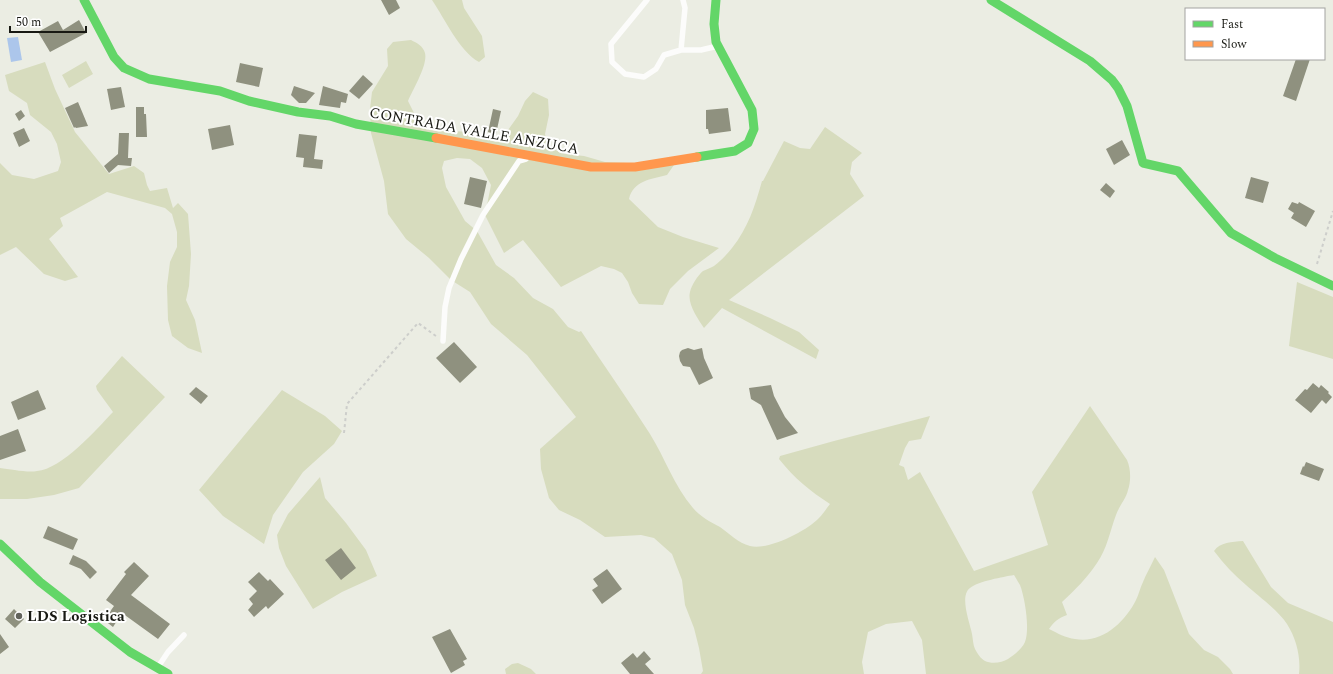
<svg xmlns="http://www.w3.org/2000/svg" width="1333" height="674" font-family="Spectral,serif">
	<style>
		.green { fill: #d7dcbe; fill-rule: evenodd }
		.water { fill: #acc6eb }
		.building { fill: #8f917f }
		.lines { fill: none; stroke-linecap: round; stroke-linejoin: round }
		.path { stroke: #cdcecb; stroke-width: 2; stroke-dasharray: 3 3; stroke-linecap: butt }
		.lane { stroke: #fcfcfb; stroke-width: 5.5 }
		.fast { stroke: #63d668; stroke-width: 9 }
		.slow { stroke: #ff974d; stroke-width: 9 }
		.poi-dot { fill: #62635c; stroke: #fff; stroke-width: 1.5 }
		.labels { text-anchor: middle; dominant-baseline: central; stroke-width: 4; stroke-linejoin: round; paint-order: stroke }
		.street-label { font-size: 15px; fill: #181913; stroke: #fff }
		.poi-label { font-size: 15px; font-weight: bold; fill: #181913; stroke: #fff; text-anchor: start }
	</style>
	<rect width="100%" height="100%" fill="#ebede3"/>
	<!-- green -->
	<path class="green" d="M432 0H462L464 8 482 36 485 57 479 62C459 51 445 19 432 0Z
		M411 40C417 43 423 46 425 53 428 65 413 89 408 101L419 123 427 130 473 132 482 138 496 142 508 130 518 116 525 101 533 92 548 99 549 115 545 134 548 147 565 154 584 156 605 162 674 165 667 175C651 179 633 181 629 199L658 227 683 237 719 248 688 271 670 289 663 305 639 304 632 293 628 282 622 273 614 269 601 266 561 287 523 240 504 253 485 215 491 185 482 168 470 159 457 158 444 161 442 168 446 187 465 221 477 231 496 265 514 278 533 298 553 309 568 327 579 332 581 331C604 365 628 400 650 434 665 458 674 486 693 508 700 516 710 522 720 527 730 534 738 543 750 546 767 551 807 531 819 518 823 514 826 509 830 504 810 491 794 478 779 459L780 456 834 441 930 416 921 439 909 441 905 448 899 465 904 467 908 480 920 472 974 571 1048 545 1032 492 1090 406 1127 460C1131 469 1131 481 1128 490 1126 499 1119 506 1116 515 1110 531 1107 549 1097 563 1087 578 1075 590 1062 602L1067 615C1058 618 1054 622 1049 629 1057 633 1066 638 1075 639 1102 644 1125 622 1136 600 1139 594 1140 588 1143 582 1146 574 1151 566 1155 557L1164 570 1189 634 1204 650 1218 657 1230 669 1233 674H926L922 640 912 621 886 624 868 632 862 662 864 674H701L703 671 699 648 694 628 685 605 682 580 672 554 654 538 641 535 605 537 580 520 559 510 549 498 541 469 540 449 576 417 527 355 491 324 470 292 451 280 429 258 406 239 388 214 384 181 371 133 370 109 372 92 388 66 387 49 393 42ZM1014 575C1016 578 1018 582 1020 585 1025 598 1030 629 1025 642 1022 649 1014 655 1008 659 1002 663 991 664 985 661 981 659 977 653 975 649 973 645 973 639 972 634 970 623 959 596 970 588 979 581 1003 577 1014 575Z
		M86 61 93 74 69 88 62 75Z
		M45 62 55 89 75 132 109 174 134 166 144 173 147 185 150 191 167 188 173 208 178 203 188 214 191 254 189 286 186 300 195 320 202 353 188 348 172 336 168 320 167 286 170 262 177 247V232L172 214 165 208 107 192 60 218 63 226 49 239 78 277 65 281 44 274 16 247 0 255V163L12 175 34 179 58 171 61 162 57 144 51 132 30 115 27 103 9 91 5 75Z
		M825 127 862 153 852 162 850 174 864 196 729 300 770 318 799 332 819 350 816 359 722 308 704 328C698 319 687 304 690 292 691 286 698 275 703 271 707 269 711 268 714 266 721 261 727 254 732 248 748 228 755 206 762 181H763L784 141 800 148 810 149Z
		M1297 282 1333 297V359L1289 346Z
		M122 356 165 397 79 488 54 495 27 499H0V468C10 469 28 473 37 471 62 469 96 430 113 412L97 390 96 386Z
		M282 390 325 416 342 431 334 444 303 472 273 515 264 544 223 516 199 490Z
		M320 477 325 498 346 523 366 550 377 576 342 592 313 609 286 566 279 548 277 535 288 514Z
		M1243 541 1271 587 1288 603 1333 622V674H1299C1301 657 1296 638 1287 624 1278 610 1258 596 1246 585 1234 575 1224 564 1214 551 1220 542 1232 542 1243 541Z
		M518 663 531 669 536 674H506L505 669 512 664Z"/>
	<!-- water -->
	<path class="water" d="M18 37 22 60 11 62 7 38Z"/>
	<!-- building -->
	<path class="building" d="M381 0H396L400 8 389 15Z
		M79 20 86 33 50 52 38 32 58 21 63 30Z
		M1296 59H1310L1296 101 1283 96Z
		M240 63 263 68 259 87 236 82Z
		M363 75 373 84 359 99 349 91Z
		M294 86 315 93 306 103H299L291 95Z
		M323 86 348 94 346 103 341 102 340 108 319 105Z
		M121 87 125 107 111 110 107 89Z
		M78 102 88 126 76 128 75 127 74 128 65 108Z
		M136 107H144V114H146L147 137H136Z
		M728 108 731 131 709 134 708 129H706V110Z
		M493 109 501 111 496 134 488 132Z
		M21 110 25 116 19 121 15 114Z
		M230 125 234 145 212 150 208 129Z
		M24 128 30 141 19 147 13 133Z
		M119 133H129L128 158H132L131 166 118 165 109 173 104 166 118 154Z
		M299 134 317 136 314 159 323 160 322 169 303 167 304 158 296 157Z
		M1122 140 1130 155 1114 165 1106 149Z
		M470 177 487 181 481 208 464 204Z
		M1251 177 1269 182 1263 203 1245 198Z
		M1106 183 1115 191 1110 198 1100 190Z
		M1292 202 1298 204 1299 202 1315 211 1306 227 1291 218 1294 213 1288 209Z
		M454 342 477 367 460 383 436 358Z
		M688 348 694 350 702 348 704 358 713 378 699 385 690 367 683 366 680 361 679 356 680 352 682 350Z
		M1313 383 1319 388 1321 385 1329 392 1328 393 1332 397 1326 404 1322 400 1311 413 1295 400 1305 389 1307 390Z
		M771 385 774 396 785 417 798 433 777 440 761 405 751 399 749 388Z
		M196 387 208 396 201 404 189 394Z
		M38 390 46 409 18 420 11 402Z
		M18 429 26 451 0 460V436Z
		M1306 462 1324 469 1319 481 1300 474 1303 466 1304 467Z
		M48 526 78 539 73 550 43 538Z
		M341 548 356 568 341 580 325 560Z
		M73 555 86 561 97 572 90 579 81 569 69 564Z
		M134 562 149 576 131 595 170 624 158 639 122 613 113 627 104 620 114 606 106 600 126 574 124 572Z
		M607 569 622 589 602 604 592 590 598 586 593 579Z
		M259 572 268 581 270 579 284 594 268 609 266 606 254 617 248 610 253 604 249 599 257 591 248 582Z
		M14 609 24 619 15 628 5 619Z
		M450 629 467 659 463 661 465 665 451 673 432 637Z
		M0 634 9 647 0 654Z
		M644 651 651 659 645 664 654 674H630L621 663 633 653 637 658Z"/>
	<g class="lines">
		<!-- path -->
		<path class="path" d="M1317 264 1333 211
			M344 433 347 404 418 323 436 336"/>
		<!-- lane -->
		<path class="lane" d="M647 0 611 44 612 62 625 74 644 77 656 69 664 55 681 50H701L718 46
			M681 50 685 8 683 0
			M443 341 445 307 449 288 461 259 483 215 519 161 526 159
			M158 667 168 652 184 635"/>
		<!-- fast -->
		<path class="fast" d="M84 0 114 57 124 68 149 79 220 91 249 101 298 112 330 116 356 124 436 138
			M991 0 1090 61 1112 80 1118 88 1127 106 1143 163 1178 171 1231 233 1275 258 1333 286
			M697 157 735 151 748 143 754 129 752 110 716 42 714 24 716 0
			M0 544 40 582 130 652 168 674"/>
		<!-- slow -->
		<path class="slow" d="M436 138 591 167H635L697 157"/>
	</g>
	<!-- markers -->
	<circle class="poi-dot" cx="19" cy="616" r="4"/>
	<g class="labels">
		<!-- street labels -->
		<g class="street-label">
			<text transform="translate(474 131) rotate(10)">CONTRADA VALLE ANZUCA</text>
		</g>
		<!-- poi labels -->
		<g class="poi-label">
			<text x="27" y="616">LDS Logistica</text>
		</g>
	</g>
	<!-- legend -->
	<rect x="1185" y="8" width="140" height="52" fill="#ffffff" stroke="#a3a3a1"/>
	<rect x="1193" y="21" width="20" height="6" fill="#63d668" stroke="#a3a3a1"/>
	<text x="1221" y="28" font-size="12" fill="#181913">Fast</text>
	<rect x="1193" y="41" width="20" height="6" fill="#ff974d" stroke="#a3a3a1"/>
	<text x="1221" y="48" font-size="12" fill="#181913">Slow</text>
	<!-- scale -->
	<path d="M10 26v6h76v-6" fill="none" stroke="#181913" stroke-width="2"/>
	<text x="16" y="26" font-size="12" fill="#181913" stroke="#ffffff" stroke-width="3" paint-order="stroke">50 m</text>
</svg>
